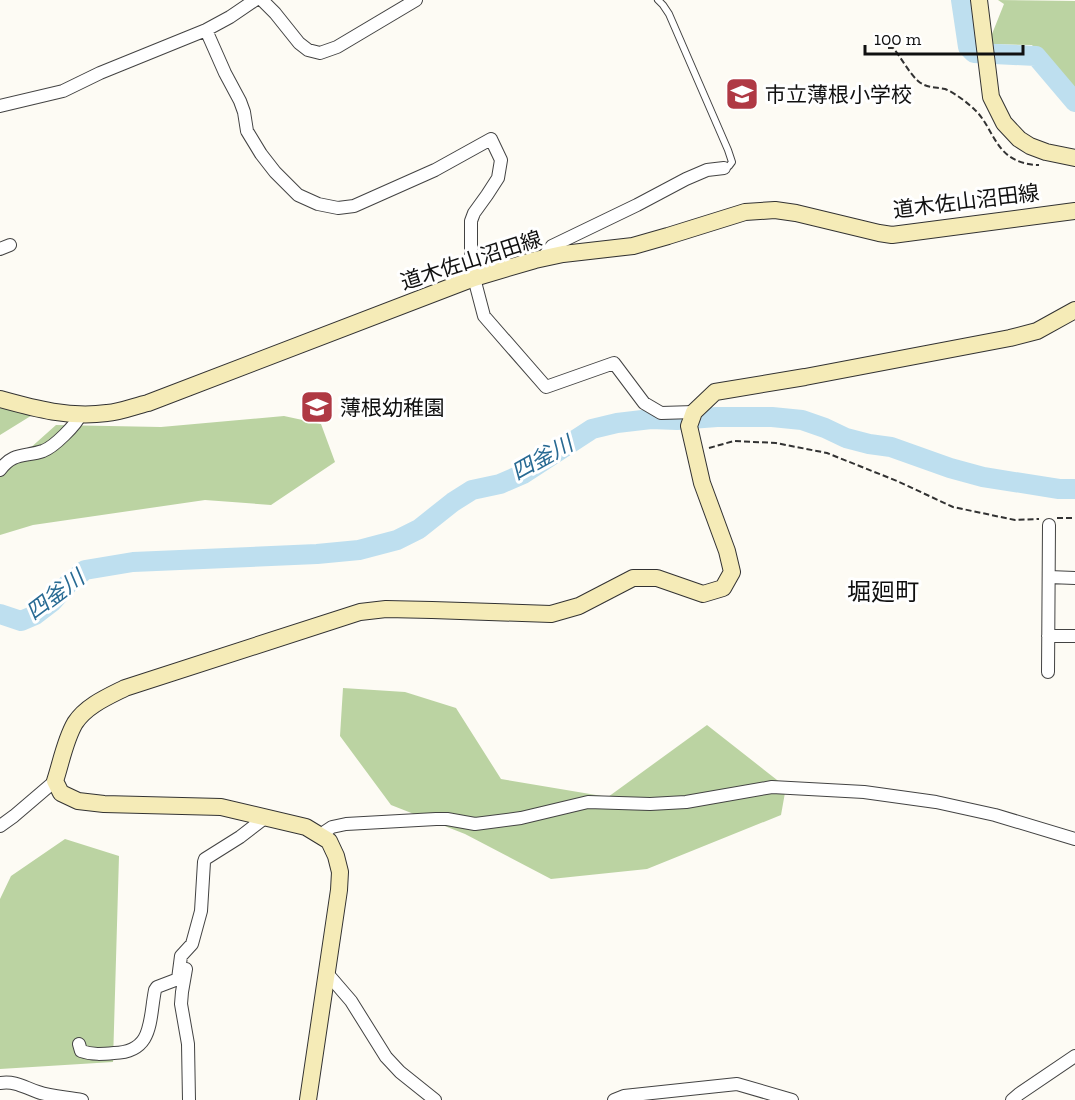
<svg xmlns="http://www.w3.org/2000/svg" width="1075" height="1100" font-family="'Zilla Slab','Noto Sans JP',serif">
	<style>
		.forest { fill: #bbd3a2 }
		.lines { fill: none; stroke-linecap: round; stroke-linejoin: round }
		.river { stroke: #bedfef; stroke-width: 20 }
		.lane-casing { stroke: #434343; stroke-width: 8 }
		.street-casing { stroke: #434343; stroke-width: 14 }
		.secondary-casing { stroke: #323232; stroke-width: 18 }
		.path { stroke: #323232; stroke-width: 2; stroke-dasharray: 6 3; stroke-linecap: butt }
		.lane { stroke: #fff; stroke-width: 6 }
		.street { stroke: #fff; stroke-width: 12 }
		.secondary { stroke: #f5ebb7; stroke-width: 16 }
		.labels { text-anchor: middle; dominant-baseline: central; stroke-width: 6; stroke-linejoin: round; paint-order: stroke }
		.poi-label { font-size: 21px; fill: #101010; stroke: #fff; text-anchor: start }
		.street-label { font-size: 21px; fill: #101010; stroke: #fff }
		.water-label { font-size: 22px; font-style: italic; fill: #286a93; stroke: #fff }
		.quarter-label { font-size: 24px; fill: #101010; stroke: #fff }
	</style>
	<rect width="100%" height="100%" fill="#fdfbf4"/>
	<!-- forest -->
	<path class="forest" d="M998 0 1075 1V99L1070 98 1032 45 988 44 1004 4Z
		M0 397 42 409 0 435Z
		M284 416 321 424 335 462 271 505 205 500 33 525 0 535V475L56 425 161 427Z
		M343 688 405 692 456 708 501 779 608 797 707 725 786 787 781 815 647 869 551 879 465 834 391 805 340 736Z
		M65 839 119 856 113 1062 0 1069V899L11 876Z"/>
	<g class="lines">
		<!-- river -->
		<path class="river" d="M961 0 968 47 974 53 1036 56 1075 102
			M0 614 21 621 35 615 52 602 68 584 85 570 133 562 317 554 359 550 397 540 419 529 453 502 472 490 500 484 523 474 592 429 617 423 651 419 677 420 717 417H772L802 420 825 428 846 438 869 444 891 447 950 468 983 477 1059 489H1075"/>
		<!-- lane casing -->
		<g class="lane-casing">
			<path id="lane" d="M658 0 663 5 669 14 728 150 732 162 729 166 724 168"/>
		</g>
		<!-- street casing -->
		<g class="street-casing">
			<path id="street" d="M262 0 275 13 299 43 308 50 320 53 337 47 416 0
				M206 30 225 73 240 101 244 112 247 131 261 154 275 172 298 195 318 204 338 208 354 206 435 170 491 139 501 160 498 178 487 195 474 213 471 221V263L474 278 484 316 546 387 614 363 644 403 661 413 694 412
				M0 106 63 91 100 73 206 30 230 17 255 0
				M0 249 10 245
				M542 259 552 246 637 205 686 179 707 170 724 168
				M0 470C13 452 25 457 43 451 54 447 76 425 81 414
				M1049 577 1075 578
				M1048 636H1075
				M1048 672 1049 525
				M0 826 14 816 55 781
				M320 835 332 827 346 824 436 819H447L475 824 521 818 588 802 650 804 686 802 772 787 864 792 936 802 995 815 1075 839
				M186 969 182 992 181 1004 188 1044 189 1100
				M326 972 351 1001 386 1057 400 1072 435 1100
				M79 1044 81 1051C92 1055 103 1054 114 1053 154 1052 149 1020 155 990L157 987 178 979 181 956 192 944 201 911 204 862 205 859 240 837 266 817
				M0 1083C17 1081 23 1087 38 1092 52 1097 68 1097 82 1100
				M614 1100 624 1096 737 1084 792 1100
				M1012 1100 1019 1094 1075 1056"/>
		</g>
		<!-- secondary casing -->
		<g class="secondary-casing">
			<path id="secondary" d="M979 0 991 97 1004 123 1019 139 1030 146 1046 152 1075 158
				M0 399C36 409 69 418 107 413 121 412 135 406 148 403L474 278 535 260 563 254 633 246 668 236 745 212 775 210 796 213 879 233 892 235 1075 211
				M308 1100 339 890 340 872 336 856 329 841 306 827 221 807 104 804 78 801 61 793 55 781C61 763 65 740 75 723 86 706 107 697 125 688L360 612 386 609 432 610 551 614 579 606 633 578H657L703 594 723 588 732 572 727 551 702 483 689 426 694 412 715 392 805 377 1010 338 1037 331 1075 310"/>
		</g>
		<!-- path -->
		<path class="path" d="M888 48H893C901 57 909 73 918 81 926 88 935 87 945 89 955 93 968 103 975 110 989 123 993 144 1009 156 1017 162 1029 165 1039 165
			M709 448 734 441 776 443 827 453 897 481 953 507 1015 520 1039 519
			M1057 518H1075"/>
		<!-- lane -->
		<use href="#lane" class="lane"/>
		<!-- street -->
		<use href="#street" class="street"/>
		<!-- secondary -->
		<use href="#secondary" class="secondary"/>
	</g>
	<!-- icons -->
	<defs>
		<g id="school-square" transform="scale(1.725)"><rect x="-9" y="-9" width="18" height="18" rx="4" fill="#af3944" stroke="#fff"/><path d="M0-5L7-2L0 1L-7-2ZM-4 1L0 2.5L4 1V4Q0 6-4 4Z" fill="#fff"/></g>
	</defs>
	<g fill-rule="evenodd">
		<use href="#school-square" x="742" y="94"/>
		<use href="#school-square" x="317" y="407"/>
	</g>
	<g class="labels">
		<!-- poi labels -->
		<g class="poi-label">
			<text x="765" y="94">市立薄根小学校</text>
			<text x="340" y="407">薄根幼稚園</text>
		</g>
		<!-- street labels -->
		<g class="street-label">
			<text transform="translate(966 201) rotate(-7)">道木佐山沼田線</text>
			<text transform="translate(471 260) rotate(-18)">道木佐山沼田線</text>
		</g>
		<!-- water labels -->
		<g class="water-label">
			<text transform="translate(542 458) rotate(-29)">四釜川</text>
			<text transform="translate(55 595) rotate(-37)">四釜川</text>
		</g>
		<!-- quarter labels -->
		<g class="quarter-label">
			<text x="883" y="591">堀廻町</text>
		</g>
	</g>
	<!-- scale -->
	<path d="M865 45v9h158v-9" fill="none" stroke="#101010" stroke-width="3"/>
	<text x="874" y="45" font-size="18" fill="#101010" stroke="#ffffff" stroke-width="4.5" paint-order="stroke">100 m</text>
</svg>
